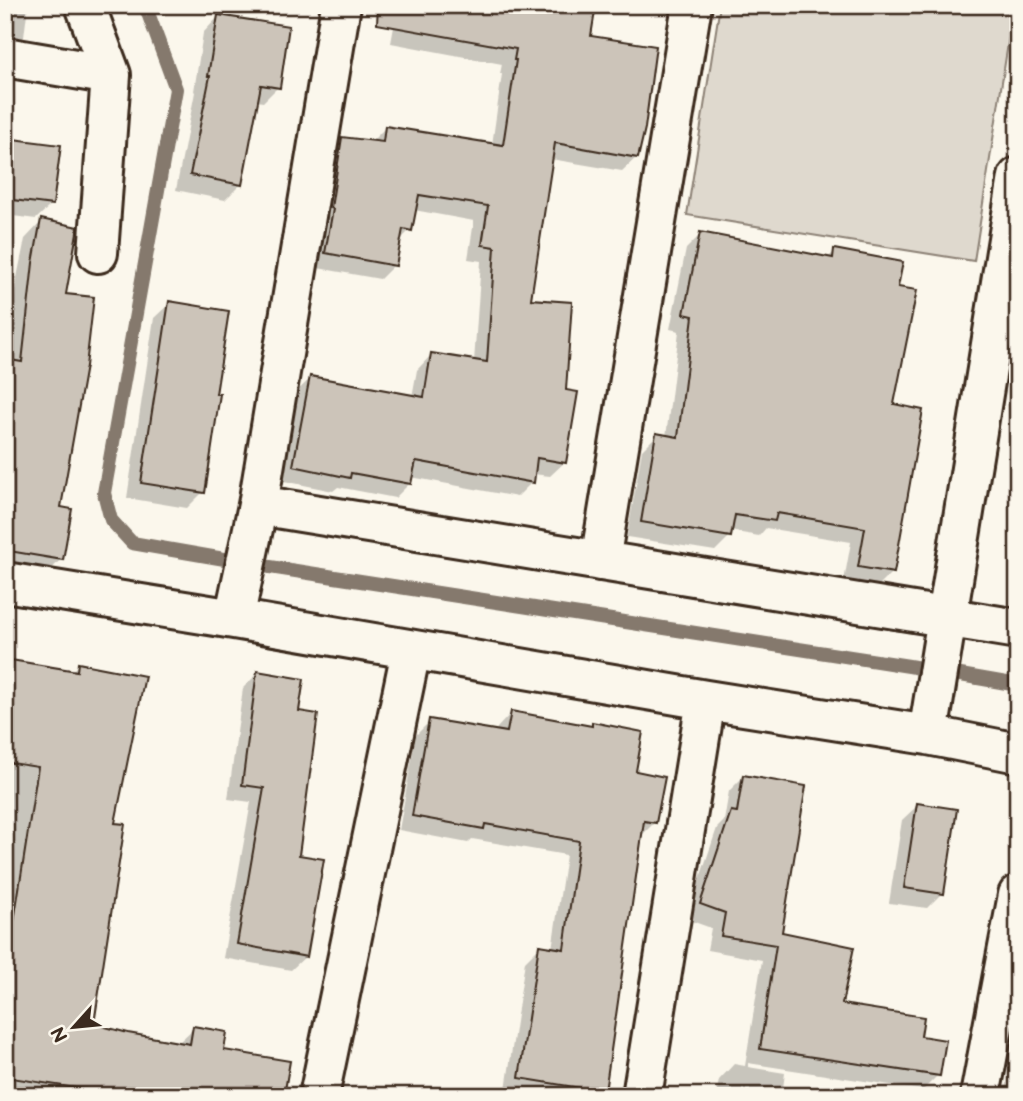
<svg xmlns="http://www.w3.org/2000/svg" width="1023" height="1101" font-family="'Balsamiq Sans',sans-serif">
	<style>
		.green { fill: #dfd9ce; stroke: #8d8276; stroke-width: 2 }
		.shadow { fill: #0003 }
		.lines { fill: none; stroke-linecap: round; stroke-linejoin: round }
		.stream { stroke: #85796d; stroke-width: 14 }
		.building { fill: #ccc4b9; stroke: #3b2a1e; stroke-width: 2 }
		.minor-casing { stroke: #3b2a1e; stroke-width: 44 }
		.minor { stroke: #fbf7ec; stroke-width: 38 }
	</style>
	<rect width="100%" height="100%" fill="#fbf7ec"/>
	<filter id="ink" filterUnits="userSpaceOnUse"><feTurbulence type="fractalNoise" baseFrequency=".0143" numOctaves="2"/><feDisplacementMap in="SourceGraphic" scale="14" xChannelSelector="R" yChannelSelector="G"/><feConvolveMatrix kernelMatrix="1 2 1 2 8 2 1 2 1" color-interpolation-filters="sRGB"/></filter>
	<g filter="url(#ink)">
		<!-- green -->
		<path class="green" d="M720 5H1014L974 261 687 215Z"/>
		<!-- shadow -->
		<path class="shadow" d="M5 5H28L24 37 9 52H5Z
			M398 5 589 37 637 157 622 171 551 159 529 301 564 391 565 462 550 476 533 474 532 482 517 497 411 477 410 483 395 498 338 487 333 491 279 480 296 392 311 378 412 397 417 370 431 355 474 362 481 261 468 259 474 221 414 210 410 230 398 242 394 265 380 279 312 267 328 153 343 138 371 142 386 127 492 145 502 74H500L502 64 391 43Z
			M218 17 278 87 263 102 256 101 241 184 225 200 176 190 195 92 194 91 203 33Z
			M5 139 52 204 36 219 5 215Z
			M42 221 63 296 59 508 61 559 44 577 5 570V317L12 319 16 282 25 239Z
			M701 234 827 259 835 251 896 288 892 405V572L877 587 844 581 851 542 766 528 759 536 730 531V536L715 551 627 537 642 450 657 435 666 437 679 331 670 329 686 249Z
			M170 303 203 492 187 508 127 498 154 318Z
			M5 661 71 672 79 664 113 824 92 1025 128 1035 178 1043 194 1028 282 1096H5V887L9 864H5Z
			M258 673 297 713V856L306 956 291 970 223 958 251 802 228 799 243 688Z
			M511 713 590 728 593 724 634 773 655 822 640 837 603 1091 598 1096H505L525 961 539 947 552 949 566 855 472 839 468 843 399 830 416 735 430 721 496 732 497 728Z
			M744 776 780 934 840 1006 919 1037 938 1075 923 1090 748 1063V1067L785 1073 782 1096H716L719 1080 734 1064 745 1066 762 960 707 950 711 928 686 919 717 828 724 821 729 791Z
			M918 805 942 893 927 908 889 903 902 820Z
			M1018 1086V1096H1008Z"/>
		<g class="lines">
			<!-- stream -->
			<path class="stream" d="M145 5 176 89 104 493 111 520 132 543 270 567 909 666 1018 685"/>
		</g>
		<!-- building -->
		<path class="building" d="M378 5H596L591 36 656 46 645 128 638 158 555 143 531 299 572 302 566 390 578 392 566 463 537 458 534 483 416 461 411 484 351 473 350 478 293 466 310 376 424 397 431 353 487 362 495 247 482 245 488 206 419 195 412 231 403 229 396 266 325 253 333 209 331 208 342 137 383 142 385 126 503 145 516 60H514L516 49 377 24Z
			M218 15 289 26 280 88 261 85 242 185 190 175 210 76H208Z
			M5 138 61 145 53 205 5 199Z
			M41 219 78 227 66 294 94 297 86 366 61 507 72 509 63 560 9 551 12 537H5V359L22 362 33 263Z
			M700 232 833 258 834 249 903 262 898 287 917 290 894 404 923 410 894 573 858 567 865 528 777 513 775 521 735 515 731 537 641 522 656 433 678 437 693 316 684 314Z
			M169 301 229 311 216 394H220L205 493 141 483Z
			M5 659 77 671 78 663 145 676 115 823 125 824 94 1024 128 1033 190 1044 193 1026 227 1032 224 1050 290 1061 284 1096H127L5 1077V979L38 767 5 762Z
			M257 671 304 679 299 711 318 714 299 855 324 859 307 957 237 944 264 788 242 785Z
			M511 711 592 726V722L643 732 636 771 665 777 656 823 644 821 605 1092 519 1078 539 945 564 949 579 841 485 824 484 829 412 816 429 719 507 732Z
			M743 775 806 786 782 932 854 947 842 1004 924 1017 921 1036 946 1040 940 1076 760 1049 776 945 721 936 725 913 700 904 731 811 737 812Z
			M917 803 957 809 944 894 904 888Z"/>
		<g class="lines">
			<!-- minor casing -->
			<g class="minor-casing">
				<path id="minor" d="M85 5 111 75 98 253
					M5 57 111 75
					M258 505 1018 629
					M600 561 692 5
					M5 582 234 619 706 700 928 735 1018 753
					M234 619 258 505 341 5
					M928 735 1018 177
					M319 1096 411 651
					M642 1096 706 700
					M980 1096 1018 895"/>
			</g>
			<!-- minor -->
			<use href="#minor" class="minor"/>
		</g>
	</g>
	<!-- margin -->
	<rect width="1023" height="1101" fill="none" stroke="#fbf7ec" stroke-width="28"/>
	<rect x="14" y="14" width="995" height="1073" fill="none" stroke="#3b2a1e" stroke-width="2.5" filter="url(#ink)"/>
	<!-- north arrow -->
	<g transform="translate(74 1027) rotate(243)" stroke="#fbf7ec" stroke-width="5" paint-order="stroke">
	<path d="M0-5L12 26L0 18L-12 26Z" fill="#3b2a1e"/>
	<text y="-10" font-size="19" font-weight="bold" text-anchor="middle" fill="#3b2a1e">N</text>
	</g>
</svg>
